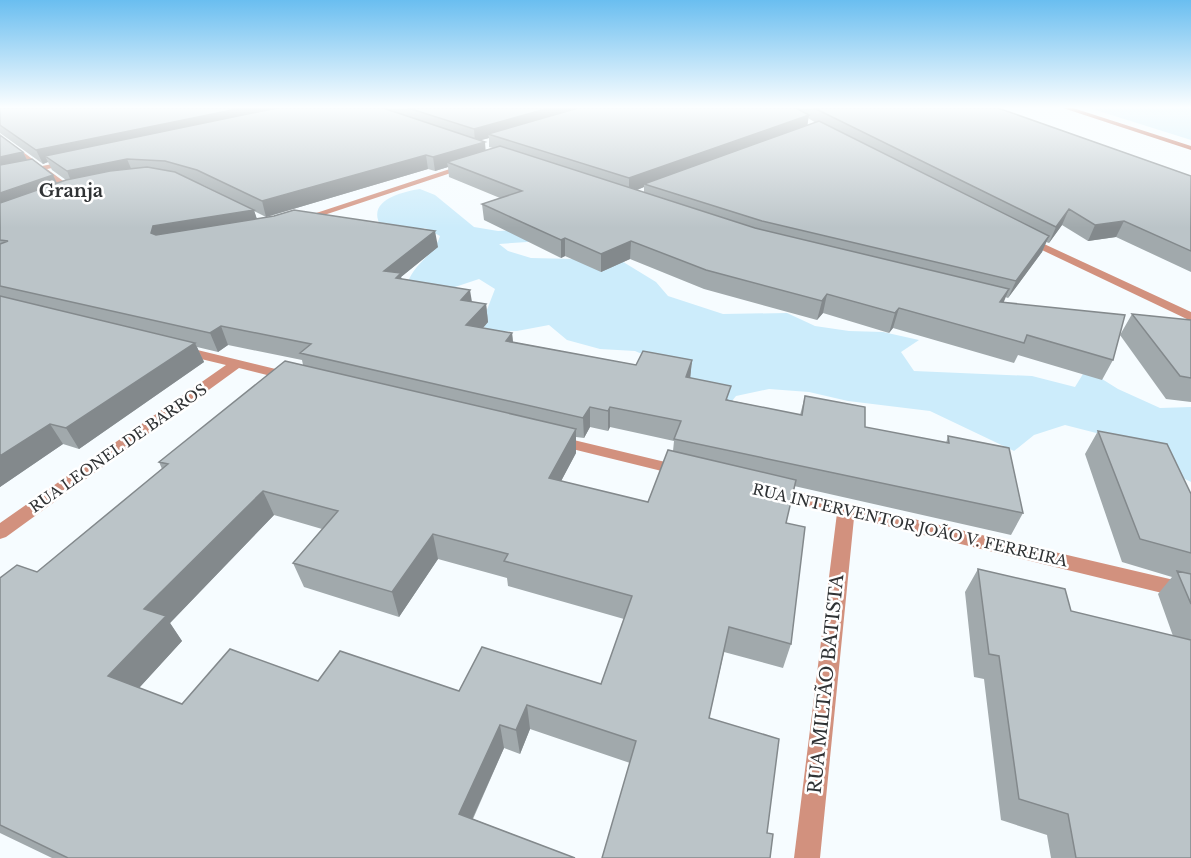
<svg xmlns="http://www.w3.org/2000/svg" width="1191" height="858" font-family="'Libre Baskerville',serif">
	<style>
		.green { fill: #ccecfb }
		.lines { fill: none; stroke-linecap: round; stroke-linejoin: round }
		.street { fill: #d2917e; fill-rule: evenodd }
		.secondary { fill: #b85a40; fill-rule: evenodd }
		.wall { fill: #a1a9ac; fill-rule: evenodd }
		.shaded-wall { fill: #83898c }
		.building { fill: #bbc4c8; stroke: #83898c; stroke-width: 1.5; fill-rule: evenodd }
		.labels { text-anchor: middle; dominant-baseline: central; stroke-width: 5; stroke-linejoin: round; paint-order: stroke }
		.street-label { font-size: 15px; fill: #2f3234; stroke: #fff }
		.far-district-label { font-size: 18px; font-weight: bold; fill: #2f3234; stroke: #fff }
		.near-street-label { font-size: 18px; fill: #2f3234; stroke: #fff }
	</style>
	<rect width="100%" height="100%" fill="#f6fcff"/>
	<!-- green -->
	<path class="green" d="M1089 108H1191V140Z
		M420 189 435 195 474 227 498 231 524 230 548 233 527 242 499 244 508 251 531 258 620 260 656 282 668 296 723 314 787 313 815 326 849 331 883 332 919 340 901 352 914 371 1032 376 1075 387 1086 369 1118 389 1160 408 1191 407V482L1152 463 1112 437 1065 425 1034 435 1014 451 930 411 848 401 809 392 769 389 736 396 728 406 665 364 635 351 600 349 567 340 549 325 517 331 484 332 485 315 495 289 479 279 425 297 406 287C414 261 433 258 440 236L425 228 402 234 382 228C364 201 401 192 420 189Z"/>
	<g class="lines">
		<!-- street -->
		<path class="street" d="M0 135 42 166 73 160V164L47 169 74 189V193H68L40 171 0 179V175L35 167 0 140Z
			M465 164 472 166 303 222 295 220Z
			M1023 237H1029L1191 312V321L1023 241Z
			M181 346 296 374 298 377 291 381 239 368 6 537 0 539V523L226 365 176 353 175 350 176 347Z
			M557 436 682 466 688 467 690 471 688 475 682 476 552 444 549 441Z
			M773 486 1191 584V600L854 518 820 858H794L837 513 767 496 765 492 767 488Z"/>
		<!-- secondary -->
		<path class="secondary" d="M1063 108H1073L1191 146V150Z"/>
	</g>
	<!-- wall -->
	<path class="wall" d="M0 108H998L1191 176V272L1116 237 1088 241 1062 225 1049 243 1046 242 1042 252 1008 298 1005 297 1003 302 1113 360 1102 380 1018 355 1014 363 893 328 889 333 823 313 817 320 704 289 630 259 601 272 565 256 561 258 484 220 482 204 500 198 449 177 448 167 435 171 428 169 266 217 254 211 257 219 438 247 401 277 402 279 472 302 486 304 488 322 483 328 512 333 513 342 636 365 692 360 690 378 729 400 800 415 805 396 865 427 946 443 948 436 1023 513 1011 535 794 486 786 523 791 644 783 668 724 652 709 718 767 833 770 858 630 763 530 729 520 754 504 748 473 819 575 858H52L0 833V578L37 572 162 469 159 462 303 365 302 360 228 345 218 352 197 347 204 362 79 449 63 444 0 487V135L23 152 27 160 57 183 66 180 52 170 48 162 43 164 0 133ZM808 118 816 123 807 126ZM489 138V147L493 148 485 150V142L480 140ZM199 184 203 185 235 201ZM644 187V192L637 190ZM590 427 608 431 610 427 674 441 673 451 648 502 561 481 576 453V437L584 438ZM274 515 322 529 293 563 304 587 399 617 438 559 507 578 508 586 624 619 601 684 459 691 318 681 182 704 139 688 182 641 170 623Z
		M1132 314 1191 320V402L1166 399 1120 335Z
		M1098 431 1191 494V858H1051L1047 835 1001 820 984 679 974 677 965 592 978 569 1071 611 1173 636 1158 594 1172 577 1122 562 1085 454Z"/>
	<!-- shaded-wall -->
	<path class="shaded-wall" d="M242 108H302L45 156 48 162 43 164 36 150Z
		M549 108H591L488 134 489 138 475 142 474 129Z
		M809 115 807 128 644 184V187L629 193V178Z
		M485 142 486 155 447 162 448 167 435 171 433 157Z
		M23 152 30 166 0 173V157Z
		M426 155 428 169 266 217 262 201Z
		M127 159 133 173 73 186 67 171Z
		M53 175 60 189 0 212V193Z
		M1069 209 1062 225 1049 243 1056 227Z
		M254 210 259 226 160 242 151 233 153 226Z
		M1124 221 1116 237 1088 241 1095 225Z
		M435 231 438 247 401 277 404 291 384 271Z
		M1049 236 1042 252 1008 298 1016 281Z
		M565 238V256L561 258V240Z
		M631 241 630 259 601 272V254Z
		M1009 289 1001 309 1000 302Z
		M470 290 473 308 461 300Z
		M827 294 823 313 817 320 822 301Z
		M486 304 488 322 469 344 466 325Z
		M899 308 893 328 889 333 895 313Z
		M221 326 228 345 218 352 210 333Z
		M512 333 514 353 506 341Z
		M195 343 204 362 79 449 66 428Z
		M692 360 690 380 686 377Z
		M590 407V427L584 438 583 418Z
		M610 407V427L608 431V411Z
		M50 424 63 444 0 487V456Z
		M576 429V453L550 502 549 478Z
		M263 491 274 515 170 623 182 641 128 700 108 676 144 609Z
		M433 534 438 559 399 617 392 592Z
		M527 705 530 729 520 754 516 730Z
		M500 725 504 748 465 835 459 814Z"/>
	<!-- building -->
	<path class="building" d="M0 108H242L36 150 0 125Z
		M277 108H383L485 142 433 157 426 155 262 201 197 170 165 161 127 159 67 171 45 156Z
		M408 108H549L474 129Z
		M578 108H796L809 115 629 178 488 134Z
		M814 108H998L1191 176V251L1124 221 1095 225 1069 209 1056 227Z
		M819 121 1049 236 1016 281 762 221 644 184Z
		M0 135 23 152 0 157Z
		M500 146 755 228 1009 289 1000 302 1125 315 1113 360 1027 335 1024 343 899 308 895 313 827 294 822 301 706 270 631 241 601 254 565 238 561 240 482 204 522 191 447 162Z
		M32 159 53 175 0 193V165Z
		M147 167 175 172 254 210 153 226 151 233 156 235 274 216 294 210 435 231 384 271 401 273 396 278 470 290 461 300 486 304 466 325 512 333 506 341 636 365 643 351 692 360 686 377 731 386 726 400 802 415 805 396 865 407V427L949 443 948 436 1009 448 1023 513 674 439 681 421 610 407 608 411 590 407 583 418 300 353 311 344 221 326 210 333 0 286V244L8 241 0 240V203L66 180 110 171Z
		M0 296 195 343 66 428 50 424 0 456Z
		M1132 314 1191 320V378L1180 376Z
		M285 361 576 429 549 478 648 502 668 450 796 480 786 523 805 527 791 644 729 627 709 718 779 739 767 833 773 834 770 858H602L636 741 527 705 516 730 500 725 459 814 575 858H68L0 825V578L17 565 37 572 168 464 159 462ZM263 491 338 511 293 563 392 592 433 534 508 554 504 561 632 596 601 684 482 647 459 691 340 651 318 681 230 649 182 704 108 676 166 616 144 609Z
		M1098 431 1167 444 1191 494V553L1140 539Z
		M978 569 1065 589 1071 611 1191 640V858H1076L1068 814 1019 799 999 656 989 654Z
		M1177 571 1191 574V604Z"/>
	<!-- sky -->
	<linearGradient id="sky" x2="0" y2="1"><stop stop-color="#6abef0"/><stop offset="0.47" stop-color="#fbfeff"/><stop offset="1" stop-color="#fbfeff" stop-opacity="0"/></linearGradient>
	<rect width="1191" height="228" fill="url(#sky)"/>
	<g class="labels">
		<!-- street labels -->
		<g class="street-label">
			<text transform="translate(118 448) rotate(-35)">RUA LEONEL DE BARROS</text>
			<text transform="translate(910 525) rotate(13)">RUA INTERVENTOR JOÃO V. FERREIRA</text>
		</g>
		<!-- far-district labels -->
		<g class="far-district-label">
			<text x="71" y="191">Granja</text>
		</g>
		<!-- near-street labels -->
		<g class="near-street-label">
			<text transform="translate(826 684) rotate(-84)">RUA MILTÃO BATISTA</text>
		</g>
	</g>
</svg>
